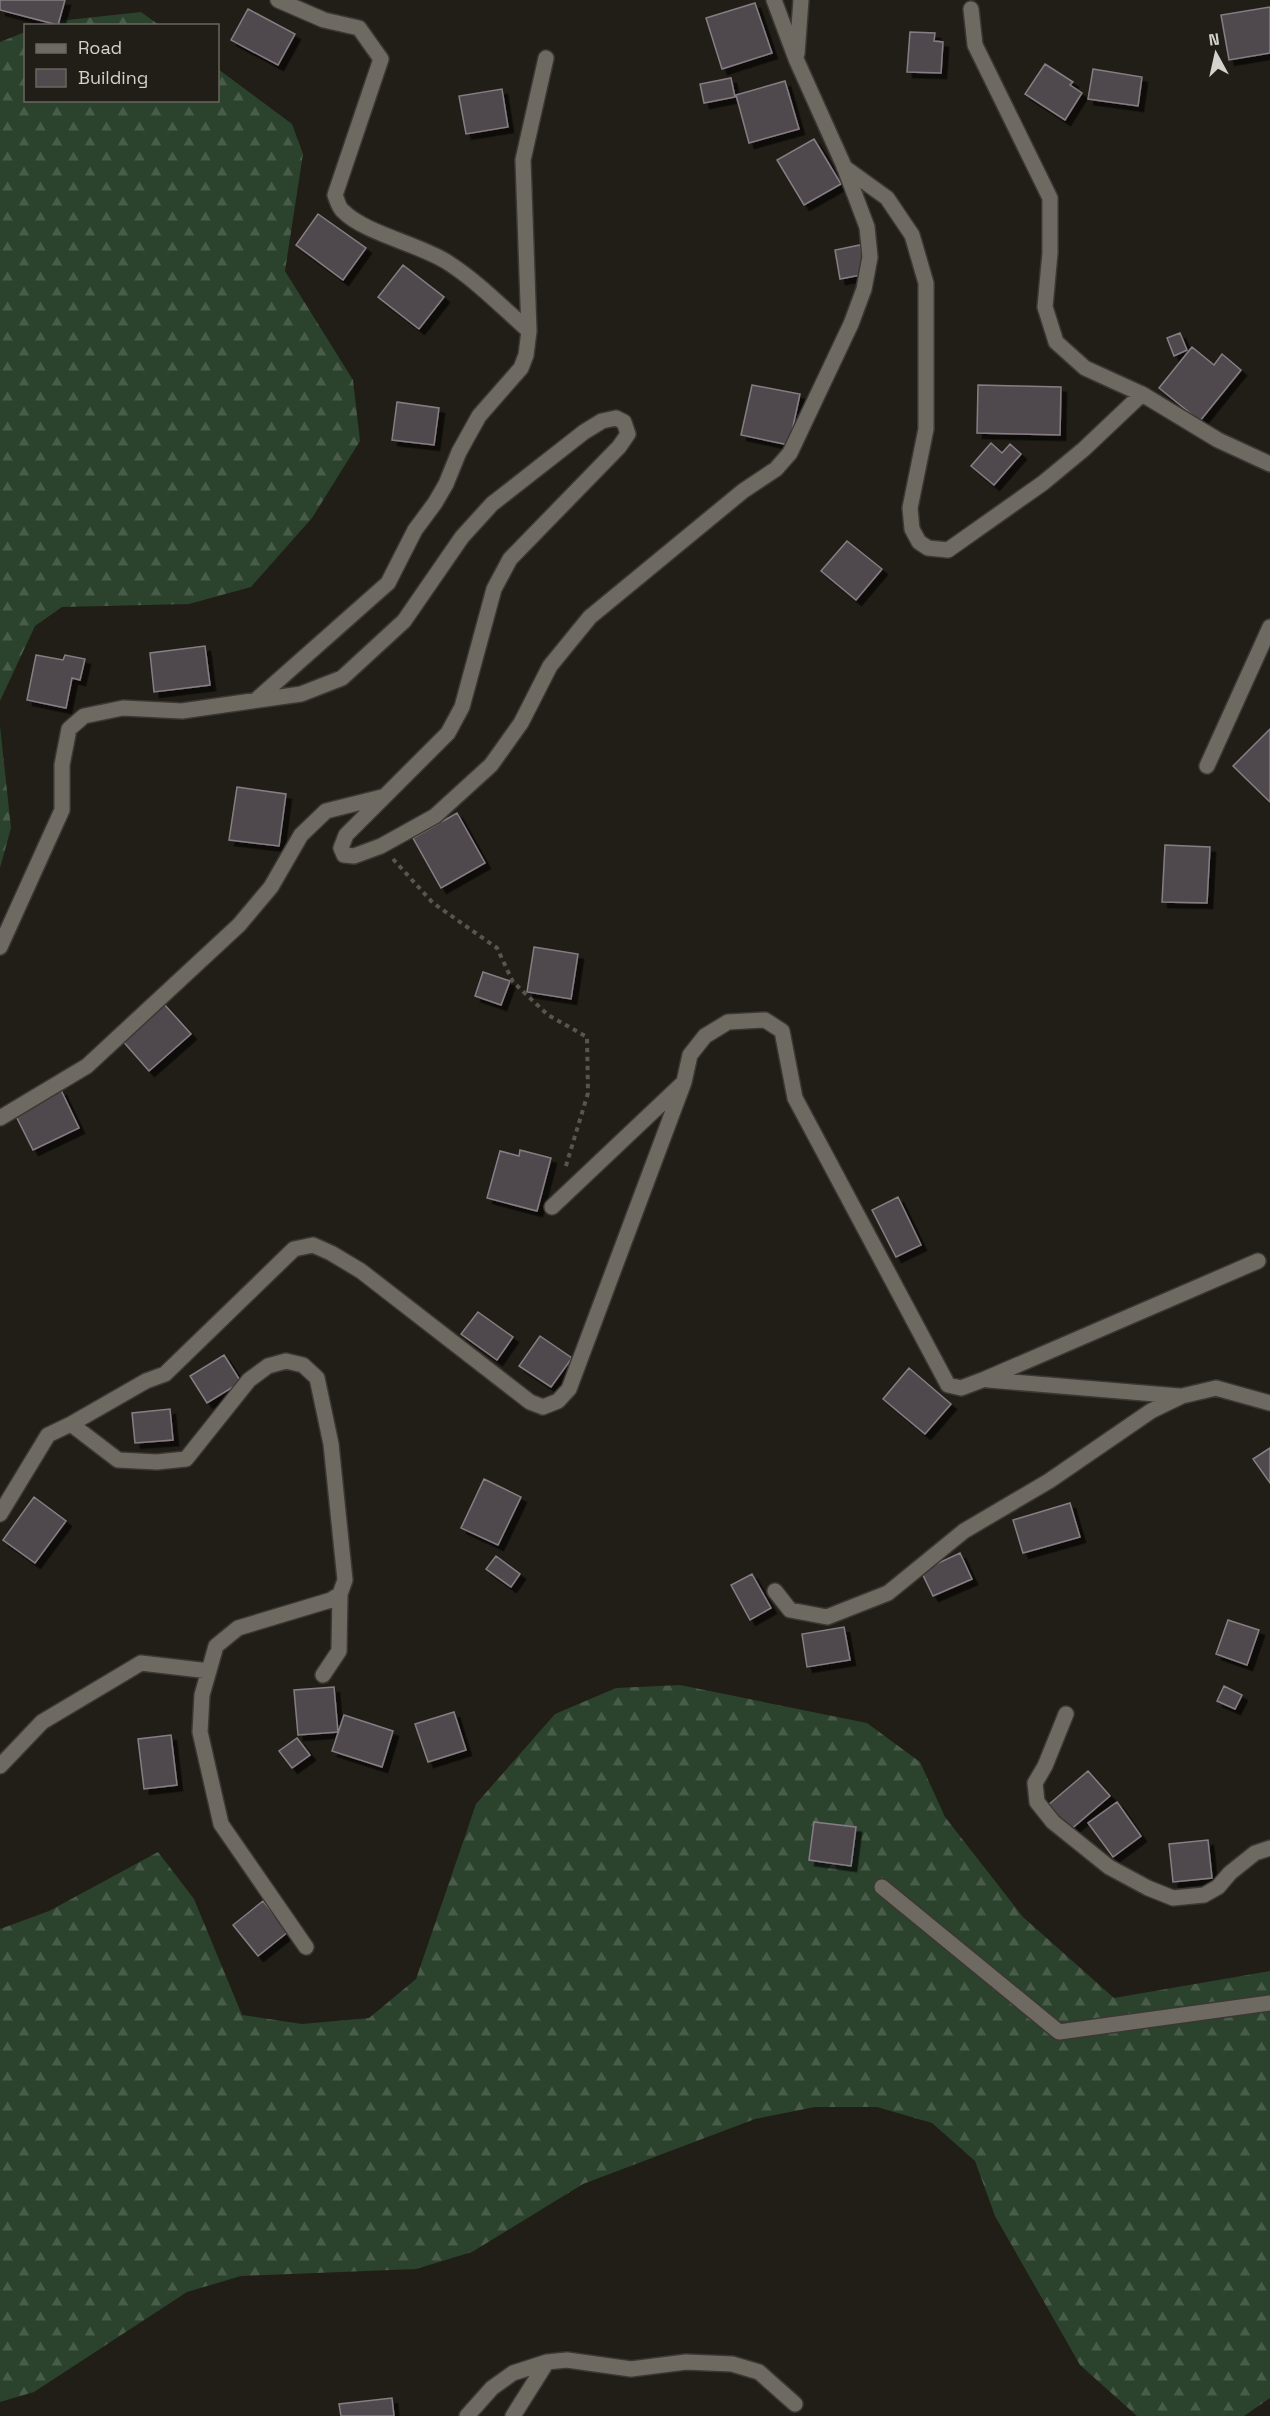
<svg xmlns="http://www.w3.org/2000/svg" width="1270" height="2416" font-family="'Space Grotesk',sans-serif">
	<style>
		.forest { fill: url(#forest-firs) }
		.building { fill: #50494e; stroke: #867e84; stroke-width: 1.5; filter: url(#shadow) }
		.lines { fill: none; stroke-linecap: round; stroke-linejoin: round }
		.minor-casing { stroke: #3b3834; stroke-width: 18 }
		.path { stroke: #57554e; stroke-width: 4; stroke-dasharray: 4.5 4.5; stroke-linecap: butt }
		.minor { stroke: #6e6a62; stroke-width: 15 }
	</style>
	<defs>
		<pattern id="forest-firs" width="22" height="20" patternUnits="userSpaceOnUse" patternTransform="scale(1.5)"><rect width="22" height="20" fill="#2b422c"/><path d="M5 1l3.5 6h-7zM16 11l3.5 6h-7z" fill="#495c49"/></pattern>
		<filter id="shadow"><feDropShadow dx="5.5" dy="5.5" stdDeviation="0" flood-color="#0009"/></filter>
	</defs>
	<rect width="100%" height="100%" fill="#211e17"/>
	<!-- forest -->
	<path class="forest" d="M141 12 159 25 40 26 49 22Z
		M25 32 26 100H218V69L292 124 303 154 285 271 353 380 360 441 312 518 251 587 189 604 62 607 35 626 0 701V42Z
		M0 726 11 828 0 868Z
		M680 1685 867 1723 920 1762 945 1817 1023 1917 1114 1998 1270 1971V2398L1244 2416H1137L1080 2365 995 2216 975 2161 932 2123 877 2107H815L755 2119 583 2184 472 2252 416 2269 241 2276 187 2292 34 2392 0 2402V1929L49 1911 158 1852 194 1899 242 2015 302 2024 369 2018 416 1979 476 1804 555 1714 616 1688Z"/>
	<!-- building -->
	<path class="building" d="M0 0H65L58 25 0 10Z
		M755 3 772 53 722 69 706 18Z
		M1270 7V53L1229 60 1221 15Z
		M248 9 295 34 278 65 231 40Z
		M910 32 935 33 934 41 943 42 941 73 907 72Z
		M1045 64 1073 82 1070 85 1082 93 1065 120 1025 94Z
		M1093 69 1142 77 1138 106 1088 99Z
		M731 78 735 97 704 103 700 84Z
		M785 81 799 129 749 143 736 95Z
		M502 89 508 127 466 134 459 96Z
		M814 139 841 184 804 205 777 160Z
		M318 214 366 248 343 280 296 245Z
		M860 245 866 274 840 279 835 250Z
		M403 265 444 297 419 329 378 297Z
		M1180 333 1187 350 1174 356 1167 338Z
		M1192 347 1214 365 1222 354 1241 370 1200 421 1159 388Z
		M752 385 800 394 789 445 741 435Z
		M978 385 1061 387 1060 435 977 433Z
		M397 402 439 408 434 445 392 440Z
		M991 443 1002 453 1010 444 1021 454 994 485 971 466Z
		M847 541 882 569 856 600 821 571Z
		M205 646 210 685 154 692 150 653Z
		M36 655 63 660 65 655 85 659 80 680 72 678 66 708 27 700Z
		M1270 729V802L1233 766Z
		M237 787 286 794 279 846 229 840Z
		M457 813 485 863 441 888 413 838Z
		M1165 845 1210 847 1207 903 1162 902Z
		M534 947 578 954 571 999 527 992Z
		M483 972 510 981 501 1005 475 996Z
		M163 1003 191 1034 149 1071 121 1039Z
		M61 1090 79 1128 33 1150 14 1112Z
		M520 1150 551 1158 537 1211 487 1198 500 1151 519 1156Z
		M898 1197 921 1245 896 1257 872 1210Z
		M478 1312 513 1337 497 1360 461 1334Z
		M540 1336 572 1358 551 1387 519 1366Z
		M224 1355 241 1382 207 1403 190 1376Z
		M909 1368 951 1404 925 1434 883 1399Z
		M170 1409 173 1440 135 1443 132 1413Z
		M1270 1448V1483L1253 1459Z
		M484 1479 521 1497 498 1545 461 1528Z
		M34 1497 66 1521 35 1563 3 1540Z
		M1070 1503 1080 1537 1023 1553 1013 1520Z
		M960 1553 972 1579 933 1596 921 1571Z
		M496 1556 520 1574 511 1587 486 1569Z
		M752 1574 771 1608 750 1620 731 1585Z
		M1228 1620 1259 1630 1247 1665 1216 1654Z
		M844 1627 850 1660 807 1667 802 1634Z
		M1224 1686 1242 1695 1235 1709 1217 1701Z
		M334 1687 338 1732 298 1735 294 1690Z
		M454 1712 466 1750 428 1762 415 1724Z
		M344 1715 393 1731 382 1767 332 1751Z
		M171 1735 177 1785 144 1789 138 1739Z
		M297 1738 310 1755 292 1768 279 1751Z
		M1088 1771 1110 1796 1069 1831 1047 1806Z
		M1117 1802 1141 1836 1113 1857 1088 1823Z
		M814 1822 856 1827 851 1866 809 1860Z
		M1208 1840 1212 1878 1173 1882 1169 1844Z
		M263 1901 288 1932 258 1956 233 1925Z
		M392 2398 394 2416H341L339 2404Z"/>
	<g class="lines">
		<!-- minor casing -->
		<g class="minor-casing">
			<path id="minor" d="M278 0 324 20 359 28 381 59 335 195C337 200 339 208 343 211 364 233 419 244 447 262 477 281 502 307 529 331
				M971 9 975 45 1050 198V253L1045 307 1056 342 1085 368 1142 394
				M797 54 801 0
				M844 167 887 198 912 235 926 283V429L910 508 912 529 919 542 928 548 948 550 1043 483 1084 449 1142 394 1218 440 1270 464
				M256 700 388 583 415 530 435 503 446 484 459 452 479 416 521 368 526 355 529 331 523 160 546 58
				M1207 766 1270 627
				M0 947 62 810V765L69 729 84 716 123 708 182 711 301 694 342 678 404 621 462 537 492 504 584 432 602 421 616 418 624 422 628 434 619 447 510 559 494 589 462 707 448 733 346 835 341 848 344 855 354 856 381 846 435 816 491 765 521 723 550 666 590 617 743 491 776 469 790 453 851 324 864 289 870 257 867 227 844 166 796 59 774 0
				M0 1118 87 1066 239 925 271 887 301 835 326 811 382 797
				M552 1207 682 1084
				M988 1380 1179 1396
				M71 1424 146 1381 165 1374 294 1249 313 1245 331 1253 361 1271 530 1402 543 1407 558 1401 569 1389 684 1082 690 1055 705 1036 728 1022 765 1020 782 1031 795 1098 948 1385 961 1388 985 1379 1258 1261
				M0 1514 48 1435 71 1424 118 1460 157 1462 186 1459 249 1380 268 1366 286 1361 303 1365 317 1378 331 1444 345 1580 340 1594 331 1600 238 1628 216 1646 202 1695 200 1732 221 1824 306 1947
				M775 1591 790 1610 827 1617 888 1593 964 1531 1049 1481 1151 1411 1182 1396 1216 1388 1270 1403
				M323 1675 339 1651 340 1594
				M1066 1714 1045 1766 1035 1783 1037 1802 1053 1822 1109 1867 1148 1888 1173 1898 1204 1895 1218 1887 1230 1873 1255 1853 1270 1848
				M0 1766 42 1722 141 1663 209 1671
				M882 1887 1059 2032 1270 2003
				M467 2416 492 2388 513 2373 547 2362 567 2360 631 2369 686 2362 732 2364 759 2372 795 2404
				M513 2416 547 2362"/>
		</g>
		<!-- path -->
		<path class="path" d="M393 859 433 903 497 948 513 982 548 1015 587 1037 588 1093 565 1169"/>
		<!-- minor -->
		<use href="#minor" class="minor"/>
	</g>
	<!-- legend -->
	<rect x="24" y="24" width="195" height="78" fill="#211e17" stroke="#696660" stroke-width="1.5"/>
	<rect x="36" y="44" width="30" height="9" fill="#6e6a62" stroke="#696660" stroke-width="1.5"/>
	<text x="78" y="54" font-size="18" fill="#d4d2cd">Road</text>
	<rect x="36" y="69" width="30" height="18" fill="#50494e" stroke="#696660" stroke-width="1.5"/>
	<text x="78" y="84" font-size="18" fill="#d4d2cd">Building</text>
	<!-- north arrow -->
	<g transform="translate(1216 54) rotate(352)" stroke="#211e17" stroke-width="4.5" paint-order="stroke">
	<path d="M0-4.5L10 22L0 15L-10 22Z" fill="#d4d2cd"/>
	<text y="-9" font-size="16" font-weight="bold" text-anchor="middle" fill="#d4d2cd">N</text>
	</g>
</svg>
